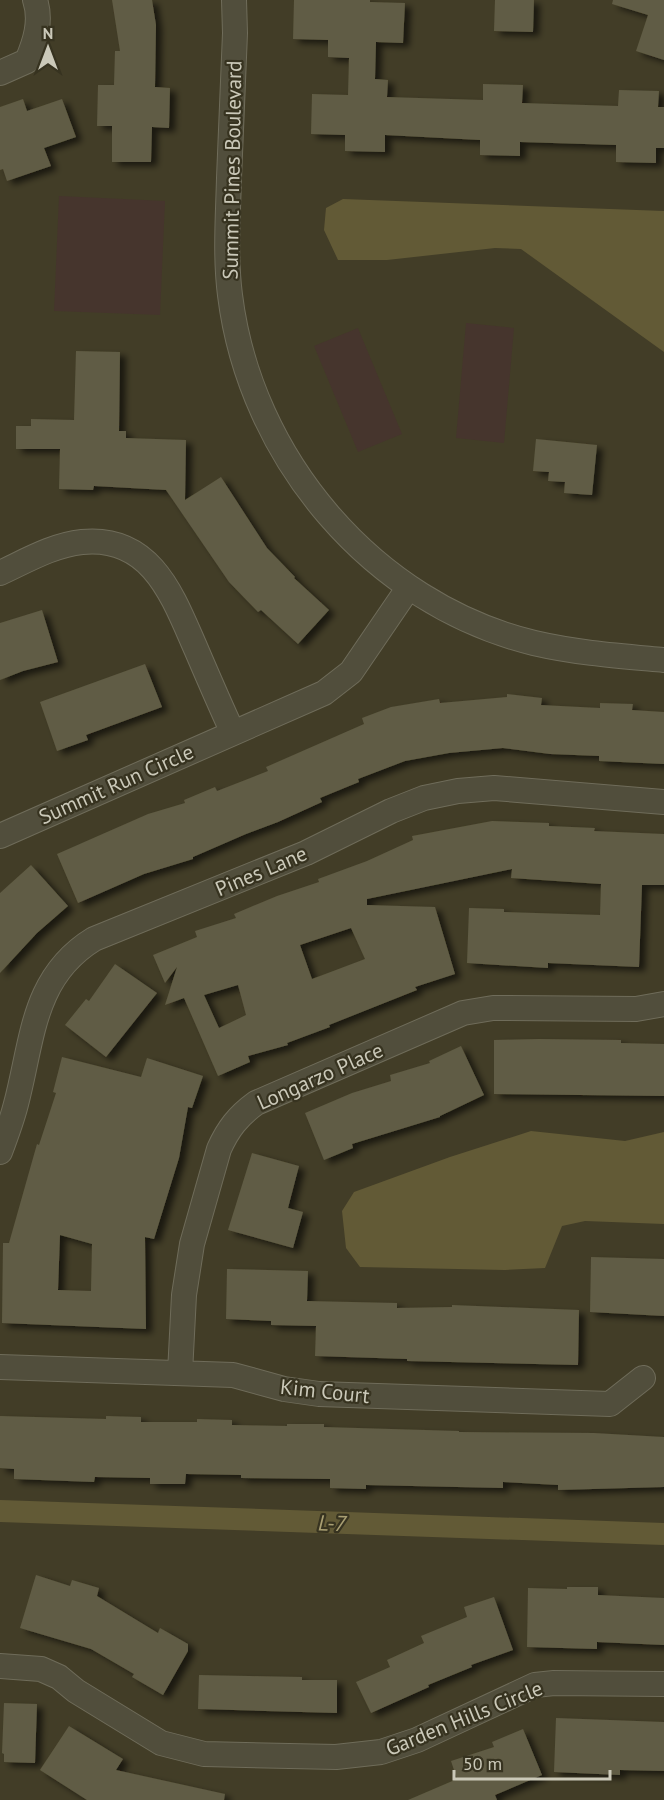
<svg xmlns="http://www.w3.org/2000/svg" width="664" height="1800" font-family="'PT Sans',sans-serif">
	<style>
		.green { fill: #46352d }
		.water { fill: #625a36 }
		.lines { fill: none; stroke-linecap: round; stroke-linejoin: round }
		.canal { stroke: #625a36; stroke-width: 22 }
		.building { fill: #605c44; fill-rule: evenodd; filter: url(#shadow) }
		.street-casing { stroke: #6f6c5a; stroke-width: 26 }
		.street { stroke: #514e3c; stroke-width: 24 }
		.labels { text-anchor: middle; dominant-baseline: central; stroke-width: 4.5; stroke-linejoin: round; paint-order: stroke }
		.street-label { font-size: 21px; fill: #cbc9b9; stroke: #373320 }
		.water-label { font-size: 22px; font-style: italic; fill: #a99f73; stroke: #373320 }
	</style>
	<defs>
		<filter id="shadow"><feDropShadow dx="6" dy="4" stdDeviation="3" flood-color="#0009"/></filter>
	</defs>
	<rect width="100%" height="100%" fill="#423d27"/>
	<!-- green -->
	<path class="green" d="M59 196 165 201 160 315 54 311Z
		M466 323 514 328 504 443 456 438Z
		M358 328 402 434 358 452 314 346Z"/>
	<!-- water -->
	<path class="water" d="M343 199 664 211V352L521 249 495 248 387 260H338L324 230 326 208Z
		M531 1131 625 1141 664 1132V1224L585 1221 562 1226 545 1268 505 1270 360 1267 346 1248 342 1211 354 1192 450 1157Z"/>
	<g class="lines">
		<!-- canal -->
		<path class="canal" d="M0 1511 664 1534"/>
	</g>
	<!-- building -->
	<path class="building" d="M112 0H152L156 25 155 87 170 88 169 128 152 127 151 162H112V126H97L98 85H114L115 51H120Z
		M294 0H370V2L405 3 403 43 376 42 375 79 388 80 387 97 483 100V84L523 85 522 103 618 106 619 90 659 91 658 107H664V148H656V163L616 162V145L520 142V156L480 155V140L385 135V152L345 151V135L311 134 312 94 348 95 349 58 328 57V40L293 39Z
		M495 0H534L533 32 494 31Z
		M613 0H664V60L636 51 648 15 612 4Z
		M23 99 27 111 62 99 76 137 44 148 51 166 7 181 3 169 0 170V107Z
		M76 351 120 352 119 431H126V438L186 440 185 500 221 477 267 548 295 577 294 578 329 610 298 644 261 610 258 612 229 582 166 490 94 486 93 490 59 489 60 449H16V426H31V419L74 420Z
		M536 439 597 445 592 495 564 493 565 482 548 481 549 472 533 471Z
		M42 610 58 662 23 671 0 680V623Z
		M145 664 162 707 86 735 88 740 57 751 40 702Z
		M507 694 542 698 541 705 600 708V703L633 704 632 710 664 712V764L599 761V756L550 754 503 748 449 753 405 761 358 779 359 782 320 798 322 802 278 822 246 834 193 857V859L144 874 78 903 57 854 148 814 185 803 184 800 215 787 217 791 268 771 266 767 364 724 362 718 391 707 439 699 440 703 507 697Z
		M492 821 549 823V826L595 828 594 831 664 834V885H642L639 967 548 963V968L467 963 469 908 504 909V912L600 915 601 884 511 878 512 869 367 899V905L435 907 455 974 415 987 417 990 329 1025 330 1027 287 1043 288 1045 248 1056 250 1062 218 1076 184 998 165 1005 177 967 165 983 153 955 197 937 195 931 236 918 234 914 277 896 319 882 318 879 367 861 413 840 412 836ZM351 928 365 959 312 979 300 945ZM238 985 246 1015 219 1028 204 995Z
		M31 865 68 906 37 933 0 973V893Z
		M115 964 157 993 106 1057 65 1025 86 999 89 1001Z
		M539 1039 621 1040V1043L664 1044V1096L494 1094V1040Z
		M461 1046 484 1095 440 1116V1117L352 1144 353 1148 324 1160 305 1113 352 1093 391 1081 390 1075 430 1063 429 1061Z
		M62 1057 141 1077 147 1058 203 1076 192 1108 188 1107 179 1158 154 1239 145 1237 146 1329 2 1323 3 1243H9L37 1144 39 1145 56 1093 53 1092ZM60 1235 92 1244 91 1291 58 1290Z
		M252 1153 299 1166 288 1208 303 1212 293 1248 228 1230Z
		M591 1257 664 1259V1316L590 1312Z
		M227 1269 308 1271 307 1301 397 1303V1308L452 1307V1305L579 1310 578 1365 407 1361V1359L315 1356 316 1326 271 1325V1321L226 1319Z
		M0 1416 106 1419V1416L141 1417V1422H197V1419L232 1420V1425L287 1426V1424H324V1427L459 1431V1432L594 1433 664 1437V1487L558 1490V1485L503 1482V1488L366 1485V1489L330 1488V1479L241 1478V1475L186 1474 185 1484H150V1478L95 1477 94 1482 14 1479V1469L0 1468Z
		M36 1575 70 1586 72 1580 99 1588 97 1596 158 1633 160 1628 188 1644V1651L163 1695 132 1677 134 1674 91 1649 20 1628Z
		M567 1587H598V1595L664 1598V1645L597 1642V1649L527 1647 528 1588 567 1589Z
		M494 1597 513 1650 471 1665 472 1667 428 1685 429 1687 371 1713 356 1682 390 1667 387 1660 424 1643 421 1636 467 1617 464 1607Z
		M199 1675 302 1677V1680H337V1713L198 1709Z
		M4 1703 37 1704 35 1763 4 1762V1754L2 1753Z
		M556 1718 664 1722V1771L620 1770V1775L554 1772Z
		M69 1726 123 1759 116 1770 225 1794 224 1800H87L40 1770Z
		M523 1729 542 1775 495 1795 497 1800H408L457 1779 451 1761 494 1747 492 1742Z"/>
	<g class="lines">
		<!-- street casing -->
		<g class="street-casing">
			<path id="street" d="M234 0 235 33C233 81 231 129 229 178 228 217 225 256 230 295 250 458 373 604 534 643 577 653 620 656 664 660
				M0 73 27 61C35 42 42 21 35 0
				M0 573C26 561 53 545 82 542 152 535 173 597 196 649 208 677 220 705 233 733
				M0 836 324 693 351 672 409 587
				M0 1152C6 1136 12 1120 16 1104 33 1040 32 977 94 939L306 853 391 811 424 798 458 791 494 788 664 802
				M0 1367 233 1375 284 1389 319 1394 610 1404 643 1378
				M180 1373 184 1295 192 1244 219 1149C228 1129 238 1116 256 1103L463 1013 493 1008 636 1009 664 1004
				M0 1666 41 1669 59 1677 76 1691 161 1743 204 1754 336 1757 381 1752 417 1740 535 1685 554 1683 664 1684"/>
		</g>
		<!-- street -->
		<use href="#street" class="street"/>
	</g>
	<g class="labels">
		<!-- street labels -->
		<g class="street-label">
			<text transform="translate(232 170) rotate(-89)">Summit Pines Boulevard</text>
			<text transform="translate(116 784) rotate(-24)">Summit Run Circle</text>
			<text transform="translate(261 871) rotate(-23)">Pines Lane</text>
			<text transform="translate(320 1076) rotate(-24)">Longarzo Place</text>
			<text transform="translate(325 1391) rotate(6)">Kim Court</text>
			<text transform="translate(464 1718) rotate(-22)">Garden Hills Circle</text>
		</g>
		<!-- water labels -->
		<g class="water-label">
			<text transform="translate(332 1523) rotate(2)">L-7</text>
		</g>
	</g>
	<!-- north arrow -->
	<g transform="translate(48 48)" stroke="#373320" stroke-width="4.5" paint-order="stroke">
	<path d="M0-4.5L10 22L0 15L-10 22Z" fill="#cbc9b9"/>
	<text y="-9" font-size="16" font-weight="bold" text-anchor="middle" fill="#cbc9b9">N</text>
	</g>
	<!-- scale -->
	<path d="M454 1770v9h156v-9" fill="none" stroke="#cbc9b9" stroke-width="3"/>
	<text x="463" y="1770" font-size="18" fill="#cbc9b9" stroke="#373320" stroke-width="4.5" paint-order="stroke">50 m</text>
</svg>
